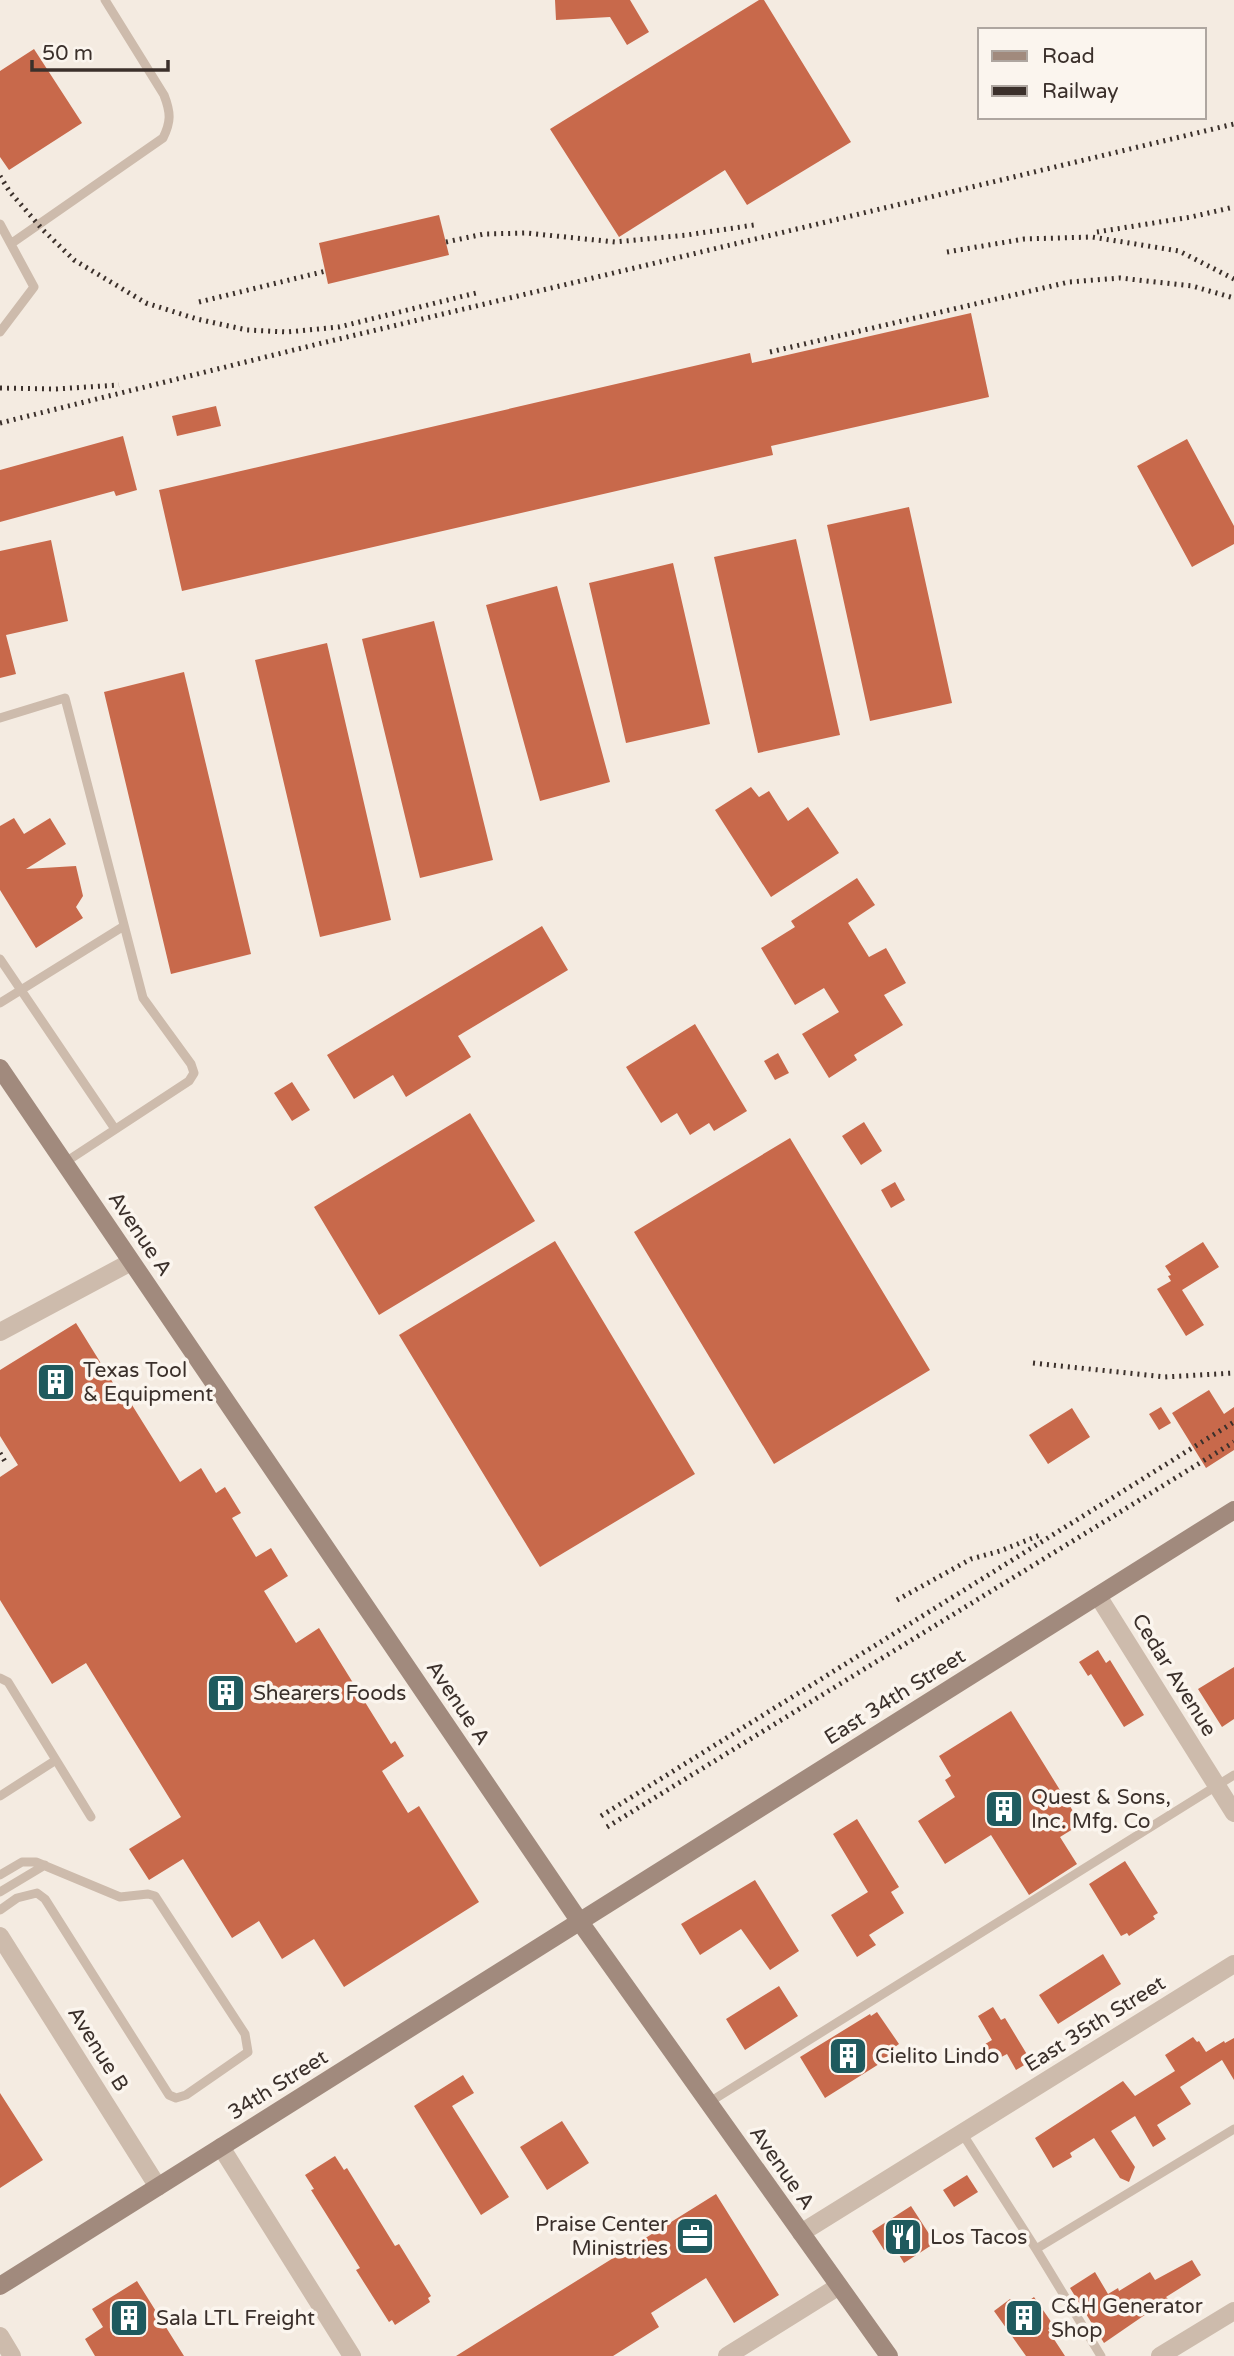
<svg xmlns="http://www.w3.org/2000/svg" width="1234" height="2356" font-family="'Varela Round',sans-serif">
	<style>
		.building { fill: #c8694b }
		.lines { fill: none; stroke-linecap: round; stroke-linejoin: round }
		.service { stroke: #cdbbac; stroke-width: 9 }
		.minor { stroke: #cdbbac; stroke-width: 18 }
		.secondary { stroke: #a18a7d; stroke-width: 18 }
		.rail { stroke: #3b302b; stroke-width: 5; stroke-dasharray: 2 5; stroke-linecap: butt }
		.labels { text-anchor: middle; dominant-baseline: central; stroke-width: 7; stroke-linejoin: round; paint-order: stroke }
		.street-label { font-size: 21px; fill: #3b302b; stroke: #fbf5ee }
		.poi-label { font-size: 21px; fill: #3b302b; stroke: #fbf5ee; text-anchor: start }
	</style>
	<rect width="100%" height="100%" fill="#f4ebe1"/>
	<!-- building -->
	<path class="building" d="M555 0H630L649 32 627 45 610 17 556 20Z
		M759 0H764L851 142 747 205 725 170 619 237 550 129Z
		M34 49 82 123 9 170 0 157V71Z
		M439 215 449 255 328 284 319 243Z
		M971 313 989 397 771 446 773 455 182 591 159 490 750 353 752 363Z
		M216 406 221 426 177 436 172 416Z
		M123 436 137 490 116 496 114 491 0 522V470Z
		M1187 439 1234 526V544L1192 567 1137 466Z
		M909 507 952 703 870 721 827 525Z
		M796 539 840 735 758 753 714 557Z
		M51 540 68 621 6 635 16 674 0 678V551Z
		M673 563 710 724 626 743 589 583Z
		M557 586 610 782 540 801 486 605Z
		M434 621 493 860 420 878 362 639Z
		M327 643 391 920 320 937 255 660Z
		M184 672 251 954 171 974 104 692Z
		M751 787 759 797 769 791 788 821 808 807 839 853 771 897 715 810Z
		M14 818 24 834 50 818 66 844 26 869 76 866 83 896 76 907 83 918 36 948 0 890V826Z
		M857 878 875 905 848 923 869 957 886 948 906 983 884 995 903 1025 854 1055 857 1060 829 1078 802 1034 839 1012 824 988 795 1005 761 948 795 927 791 921Z
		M542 926 568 970 458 1036 471 1057 406 1097 393 1075 354 1099 327 1055Z
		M695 1024 747 1111 714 1131 709 1123 690 1135 677 1113 661 1123 626 1067Z
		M778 1053 789 1073 775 1080 764 1061Z
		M292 1082 310 1110 292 1121 274 1093Z
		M470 1113 535 1221 379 1315 314 1207Z
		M864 1122 882 1151 861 1165 842 1136Z
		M790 1138 930 1370 774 1464 634 1232Z
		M895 1182 905 1200 891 1208 881 1190Z
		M555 1241 695 1474 540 1567 399 1335Z
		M1203 1242 1219 1267 1182 1290 1204 1325 1186 1336 1157 1289 1171 1281 1168 1276 1171 1275 1165 1266Z
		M76 1323 123 1399 127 1397 180 1482 201 1468 216 1493 225 1487 241 1513 232 1518 256 1557 271 1548 288 1576 264 1591 296 1643 319 1628 391 1744 395 1741 404 1756 382 1771 408 1813 419 1806 479 1902 344 1987 314 1939 282 1959 259 1921 232 1938 183 1859 149 1880 129 1849 181 1817 86 1663 52 1684 0 1600V1477L18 1465 0 1436V1370Z
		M1209 1390 1224 1414 1234 1407V1450L1206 1468 1172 1413Z
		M1161 1407 1171 1423 1159 1430 1149 1414Z
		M1072 1408 1090 1437 1048 1464 1029 1435Z
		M1098 1650 1106 1663 1110 1660 1144 1715 1124 1727 1091 1674 1088 1676 1079 1662Z
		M1234 1667V1719L1222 1727 1198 1689Z
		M1011 1711 1081 1824 1060 1837 1077 1864 1029 1895 991 1835 945 1864 918 1821 955 1797 945 1780 951 1776 939 1756Z
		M857 1819 899 1887 891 1892 904 1913 869 1935 876 1945 857 1957 831 1915 868 1892 833 1834Z
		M1125 1861 1158 1913 1153 1916 1155 1919 1129 1936 1127 1933 1121 1936 1089 1884Z
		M755 1880 799 1951 770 1970 741 1929 700 1955 681 1924Z
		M1103 1954 1121 1984 1058 2024 1039 1995Z
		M779 1986 798 2016 745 2050 726 2019Z
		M993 2007 1001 2020 1005 2018 1031 2061 1016 2070 1007 2054 990 2063 980 2047 992 2040 978 2016Z
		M877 2012 899 2044 892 2049 895 2054 825 2098 800 2057 870 2014 871 2016Z
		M1193 2037 1197 2042 1199 2041 1206 2052 1224 2041 1225 2043 1234 2038V2080L1222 2060 1180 2087 1191 2104 1157 2125 1166 2139 1153 2147 1135 2116 1111 2131 1135 2167 1129 2182 1120 2178 1094 2138 1070 2153 1072 2157 1053 2168 1035 2138 1123 2081 1135 2096 1175 2071 1165 2055Z
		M463 2075 474 2093 452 2106 509 2197 481 2215 414 2106Z
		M0 2093 43 2160 0 2188Z
		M562 2121 589 2163 547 2190 520 2147Z
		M335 2156 344 2170 347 2168 395 2246 399 2244 431 2296 428 2298 430 2302 395 2325 392 2320 389 2322 356 2270 360 2268 311 2190 314 2189 305 2175Z
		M967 2175 978 2192 954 2207 943 2190Z
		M716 2194 779 2295 734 2323 706 2278 651 2313 659 2327 613 2356H456Z
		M911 2206 935 2243 904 2263 893 2245 884 2250 872 2231Z
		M1192 2260 1201 2275 1166 2297 1168 2299 1104 2343 1070 2288 1095 2272 1108 2294 1118 2288 1119 2291 1150 2272 1155 2280Z
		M137 2281 184 2356H95L85 2339 103 2327 92 2309Z
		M1034 2297 1054 2326 1048 2330 1065 2356H1026L994 2311 1010 2299 1018 2309Z"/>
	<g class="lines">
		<!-- service -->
		<path class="service" d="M0 224 34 287 0 332
			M12 243 163 138C171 122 171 113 164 95L105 0
			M0 718 65 698 143 998 191 1064 194 1073 189 1081 64 1163
			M0 959 115 1129
			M0 1003 124 926
			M0 1678 8 1682 56 1760 0 1796
			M56 1760 91 1817
			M0 1875 22 1862H36L120 1897 148 1894 155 1896 245 2034 248 2052 186 2095 176 2098 169 2095 45 1899 37 1893 17 1898 0 1910
			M0 1892 45 1865
			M708 2103 1234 1775
			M962 2133 1036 2249 1101 2356
			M1036 2249 1234 2129"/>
		<!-- minor -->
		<path class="minor" d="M0 1332 131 1262
			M1098 1596 1234 1813
			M0 1936 158 2187
			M221 2147 352 2356
			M801 2233 1234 1964
			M0 2336 12 2356
			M727 2356 839 2286
			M1160 2356 1234 2311"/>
		<!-- secondary -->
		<path class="secondary" d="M0 1068 580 1922 889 2356
			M0 2286 1234 1510"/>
		<!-- rail -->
		<path class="rail" d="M0 176 10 192 43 230 74 260 146 303 197 319 247 330 287 332 339 327 476 293
			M1097 232 1191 217 1234 207
			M446 242 484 234 526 233 615 242 687 235 754 225
			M947 252 1024 239 1092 237 1179 251 1234 279
			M199 302 326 271
			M770 352 1069 282 1120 278 1192 286 1234 298
			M0 388 56 389 119 385
			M0 423 318 344 1234 124
			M1033 1363 1165 1377 1234 1373
			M0 1453 7 1465
			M897 1600 971 1559 1000 1551 1040 1535
			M601 1816 1234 1422
			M607 1827 1234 1442"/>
	</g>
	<!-- icons -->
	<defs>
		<g id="building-square" transform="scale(2.0125)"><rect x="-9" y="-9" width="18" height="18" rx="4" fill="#1f5a5e" stroke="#fbf5ee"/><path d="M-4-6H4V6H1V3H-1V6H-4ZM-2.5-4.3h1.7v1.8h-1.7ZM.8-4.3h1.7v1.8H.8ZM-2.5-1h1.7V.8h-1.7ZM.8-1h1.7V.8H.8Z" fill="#fff"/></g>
		<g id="office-square" transform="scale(2.0125)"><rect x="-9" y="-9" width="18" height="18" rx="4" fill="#1f5a5e" stroke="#fbf5ee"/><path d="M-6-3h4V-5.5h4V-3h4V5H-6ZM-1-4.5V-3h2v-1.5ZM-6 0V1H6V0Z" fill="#fff"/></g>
		<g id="restaurant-square" transform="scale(2.0125)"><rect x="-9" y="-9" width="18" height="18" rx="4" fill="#1f5a5e" stroke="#fbf5ee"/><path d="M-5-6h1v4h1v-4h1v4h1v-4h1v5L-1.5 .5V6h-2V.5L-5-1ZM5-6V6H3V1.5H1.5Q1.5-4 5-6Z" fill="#fff"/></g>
	</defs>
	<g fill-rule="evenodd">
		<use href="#building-square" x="56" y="1382"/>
		<use href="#building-square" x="226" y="1693"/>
		<use href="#building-square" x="1004" y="1809"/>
		<use href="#building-square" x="848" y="2056"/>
		<use href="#office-square" x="695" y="2236"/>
		<use href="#restaurant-square" x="903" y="2237"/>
		<use href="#building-square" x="129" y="2318"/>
		<use href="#building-square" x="1024" y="2318"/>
	</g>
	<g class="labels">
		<!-- street labels -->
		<g class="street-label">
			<text transform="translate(140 1234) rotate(56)">Avenue A</text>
			<text transform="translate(1174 1675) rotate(58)">Cedar Avenue</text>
			<text transform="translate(895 1697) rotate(-32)">East 34th Street</text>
			<text transform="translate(458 1703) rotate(56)">Avenue A</text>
			<text transform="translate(1095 2024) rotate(-32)">East 35th Street</text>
			<text transform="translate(98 2049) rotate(58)">Avenue B</text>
			<text transform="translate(278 2085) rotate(-32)">34th Street</text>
			<text transform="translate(782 2168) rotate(55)">Avenue A</text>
		</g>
		<!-- poi labels -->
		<g class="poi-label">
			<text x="83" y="1370">Texas Tool<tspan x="83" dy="24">&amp; Equipment</tspan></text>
			<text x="253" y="1693">Shearers Foods</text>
			<text x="1031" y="1797">Quest &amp; Sons,<tspan x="1031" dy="24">Inc. Mfg. Co</tspan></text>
			<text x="875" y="2056">Cielito Lindo</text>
			<text x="668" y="2224" text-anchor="end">Praise Center<tspan x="668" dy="24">Ministries</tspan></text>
			<text x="930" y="2237">Los Tacos</text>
			<text x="1051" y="2306">C&amp;H Generator<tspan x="1051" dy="24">Shop</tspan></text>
			<text x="156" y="2318">Sala LTL Freight</text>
		</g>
	</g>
	<!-- legend -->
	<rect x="978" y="28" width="228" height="91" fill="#fbf5ee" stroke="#aea6a0" stroke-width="2"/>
	<rect x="992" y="51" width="35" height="10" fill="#a18a7d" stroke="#aea6a0" stroke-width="2"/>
	<text x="1042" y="63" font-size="21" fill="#3b302b">Road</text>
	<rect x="992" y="86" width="35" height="10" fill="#3b302b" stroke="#aea6a0" stroke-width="2"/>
	<text x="1042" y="98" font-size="21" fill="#3b302b">Railway</text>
	<!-- scale -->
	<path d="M32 60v10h136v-10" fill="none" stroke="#3b302b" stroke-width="3.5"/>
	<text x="42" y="60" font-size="21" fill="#3b302b" stroke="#fbf5ee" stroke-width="5" paint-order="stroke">50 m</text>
</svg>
